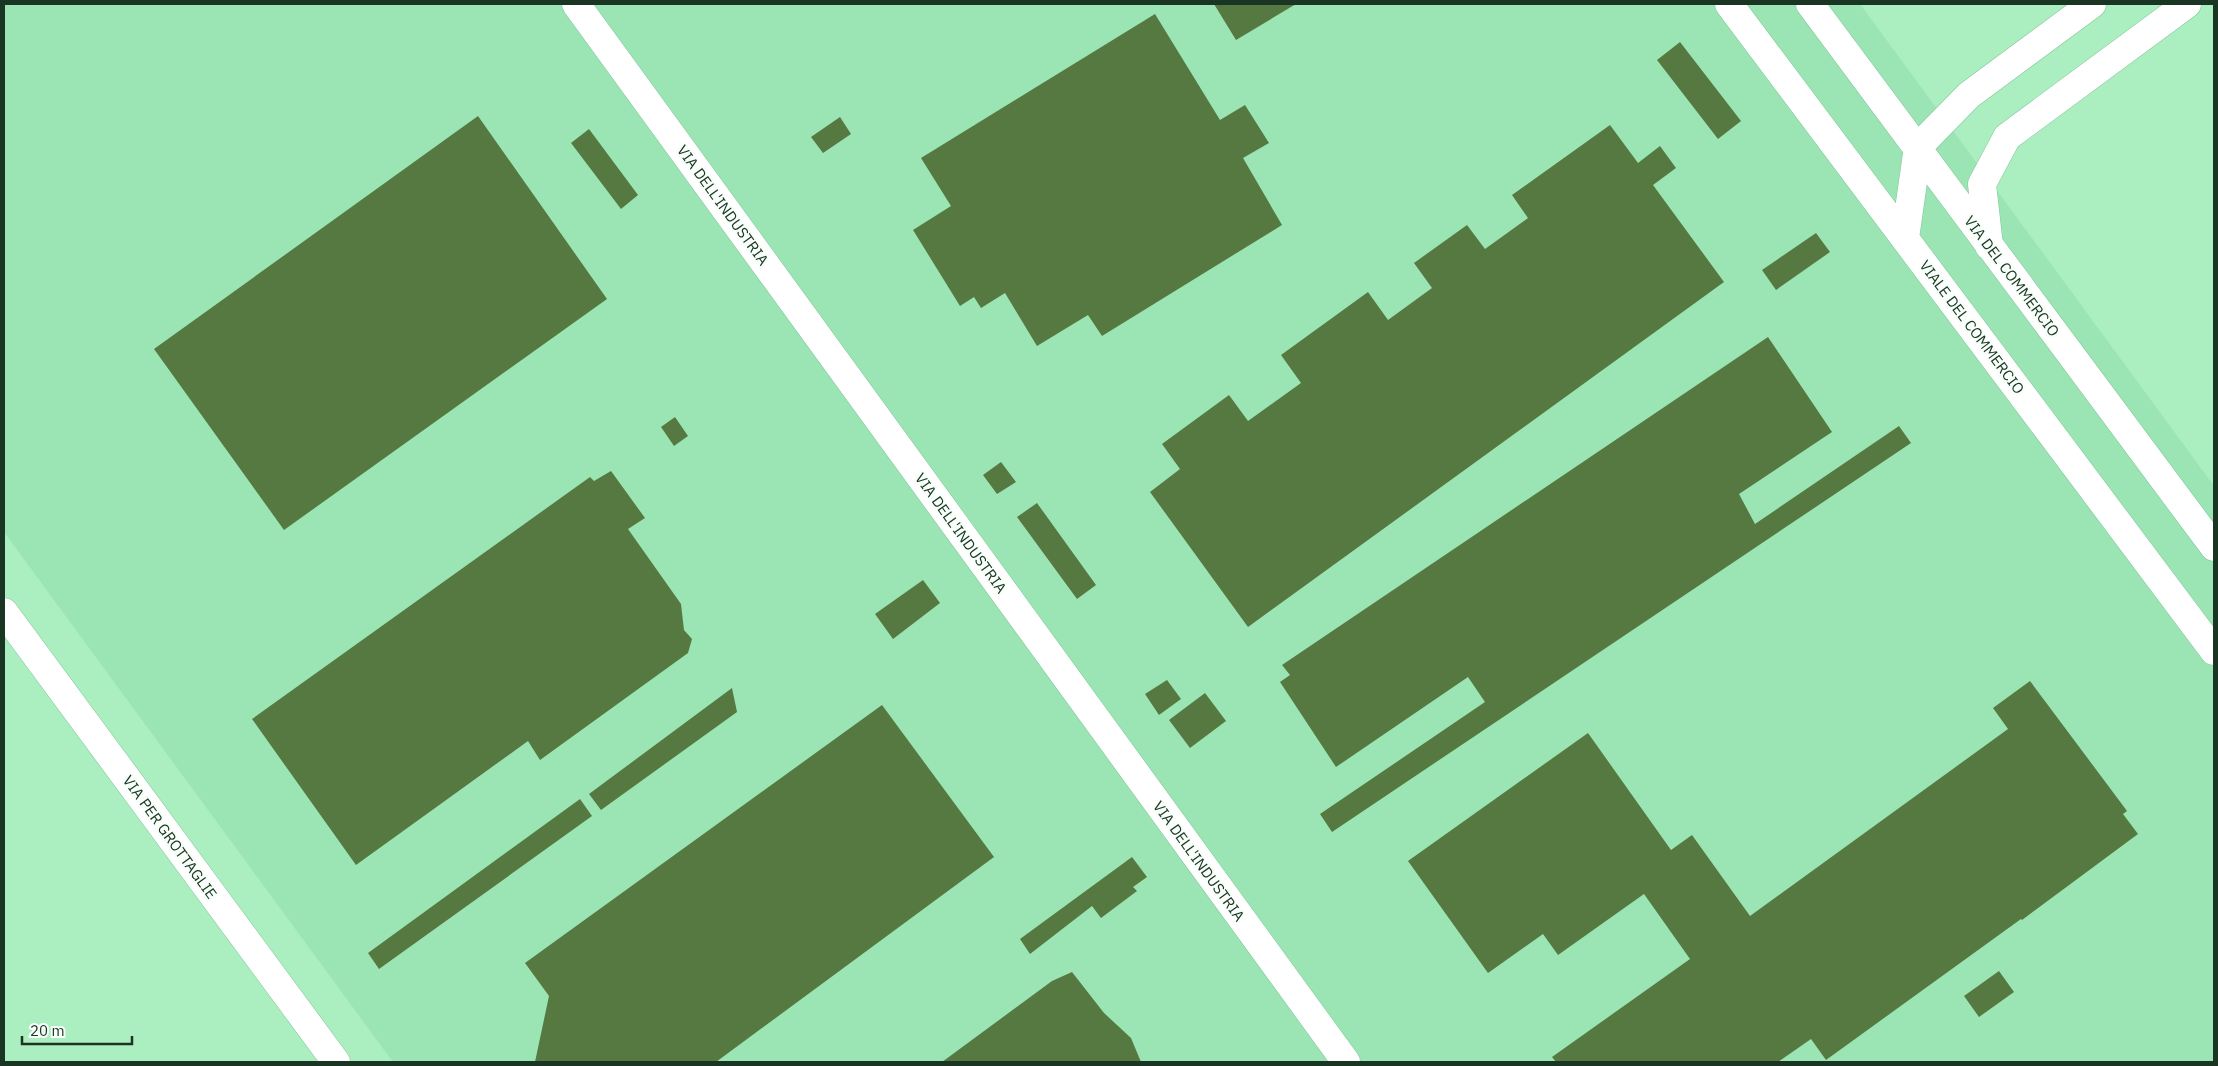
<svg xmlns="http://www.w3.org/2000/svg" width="2218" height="1066" font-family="'IBM Plex Sans',sans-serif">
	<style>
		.built { fill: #9ae5b3 }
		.building { fill: #567941 }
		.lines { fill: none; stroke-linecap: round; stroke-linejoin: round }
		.street-casing { stroke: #84c69a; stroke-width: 29 }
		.secondary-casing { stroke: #84c69a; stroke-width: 29 }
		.street { stroke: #fff; stroke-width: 28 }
		.secondary { stroke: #fff; stroke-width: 28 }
		.labels { text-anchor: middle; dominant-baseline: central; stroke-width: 5; stroke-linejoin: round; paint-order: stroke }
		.street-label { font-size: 15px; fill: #1a3523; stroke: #f8fef9 }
	</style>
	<rect width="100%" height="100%" fill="#abeec0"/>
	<!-- built -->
	<path class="built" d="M4 4H1860L2214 486V1062H393L4 532Z"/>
	<!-- building -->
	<path class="building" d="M1214 4H1296L1236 40Z
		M1155 14 1220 120 1245 105 1269 143 1243 158 1282 225 1102 336 1088 315 1037 346 1005 293 981 308 974 297 960 306 913 230 951 206 921 158Z
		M1680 42 1741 121 1718 139 1657 60Z
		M478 116 607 299 284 530 154 349Z
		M840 117 851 134 823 153 811 137Z
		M1610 125 1638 163 1660 146 1676 168 1653 185 1724 282 1248 627 1150 492 1180 469 1162 444 1229 395 1248 421 1301 383 1281 355 1368 292 1388 320 1432 288 1414 263 1467 225 1485 249 1528 218 1512 195Z
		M589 129 638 195 621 209 571 143Z
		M1816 233 1830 252 1776 290 1762 270Z
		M1768 337 1832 432 1739 494 1755 524 1899 426 1911 443 1332 832 1320 814 1485 702 1468 677 1336 767 1280 682 1290 675 1282 665Z
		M675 417 688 436 674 446 661 427Z
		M1001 462 1016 482 997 494 983 475Z
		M611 471 645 518 628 529 681 604 684 630 692 639 688 653 540 760 528 741 356 865 252 719 590 477 594 481Z
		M1037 503 1096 585 1077 599 1017 517Z
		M923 580 940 603 893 639 875 614Z
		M1167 680 1181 699 1159 715 1145 694Z
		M2030 681 2127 811 2123 814 2138 834 2022 920 2021 919 1826 1060 1811 1039 1778 1062H1556L1552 1057 1690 959 1644 894 1558 955 1543 934 1488 973 1408 861 1588 733 1671 850 1692 835 1750 916 2008 729 1993 708Z
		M732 688 737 712 601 810 589 794Z
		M1205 693 1226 721 1190 748 1169 720Z
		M882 705 994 857 716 1062H535L549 996 525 963Z
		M580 799 592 816 379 969 368 953Z
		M1132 857 1147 877 1133 887 1137 891 1101 918 1092 906 1030 954 1020 939Z
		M1999 971 2014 992 1979 1017 1964 996Z
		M1072 972 1104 1013 1131 1038 1141 1062H942L1052 981Z"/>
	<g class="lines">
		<!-- street casing -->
		<g class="street-casing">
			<path id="street" d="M576 4 1346 1062
				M1729 4 2214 651
				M1810 4 2214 547
				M1905 238 1918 147 1969 95 2092 4
				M1989 246 1982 184 2007 137 2187 4"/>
		</g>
		<!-- secondary casing -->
		<g class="secondary-casing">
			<path id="secondary" d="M4 612 336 1062"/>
		</g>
		<!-- street -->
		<use href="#street" class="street"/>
		<!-- secondary -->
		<use href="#secondary" class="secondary"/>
	</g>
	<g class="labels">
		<!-- street labels -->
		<g class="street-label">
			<text transform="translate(723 205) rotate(54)">VIA DELL'INDUSTRIA</text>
			<text transform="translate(2012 276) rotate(53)">VIA DEL COMMERCIO</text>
			<text transform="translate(1972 327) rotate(53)">VIALE DEL COMMERCIO</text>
			<text transform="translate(961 533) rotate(54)">VIA DELL'INDUSTRIA</text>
			<text transform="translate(170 837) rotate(54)">VIA PER GROTTAGLIE</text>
			<text transform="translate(1199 861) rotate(54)">VIA DELL'INDUSTRIA</text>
		</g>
	</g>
	<!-- border -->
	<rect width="2218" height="1066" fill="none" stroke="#1a3523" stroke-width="10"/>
	<!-- scale -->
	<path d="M22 1036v8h110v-8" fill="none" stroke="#1a3523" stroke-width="2.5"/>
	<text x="30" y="1036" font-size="15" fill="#1a3523" stroke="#f8fef9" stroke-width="4" paint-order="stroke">20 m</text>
</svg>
